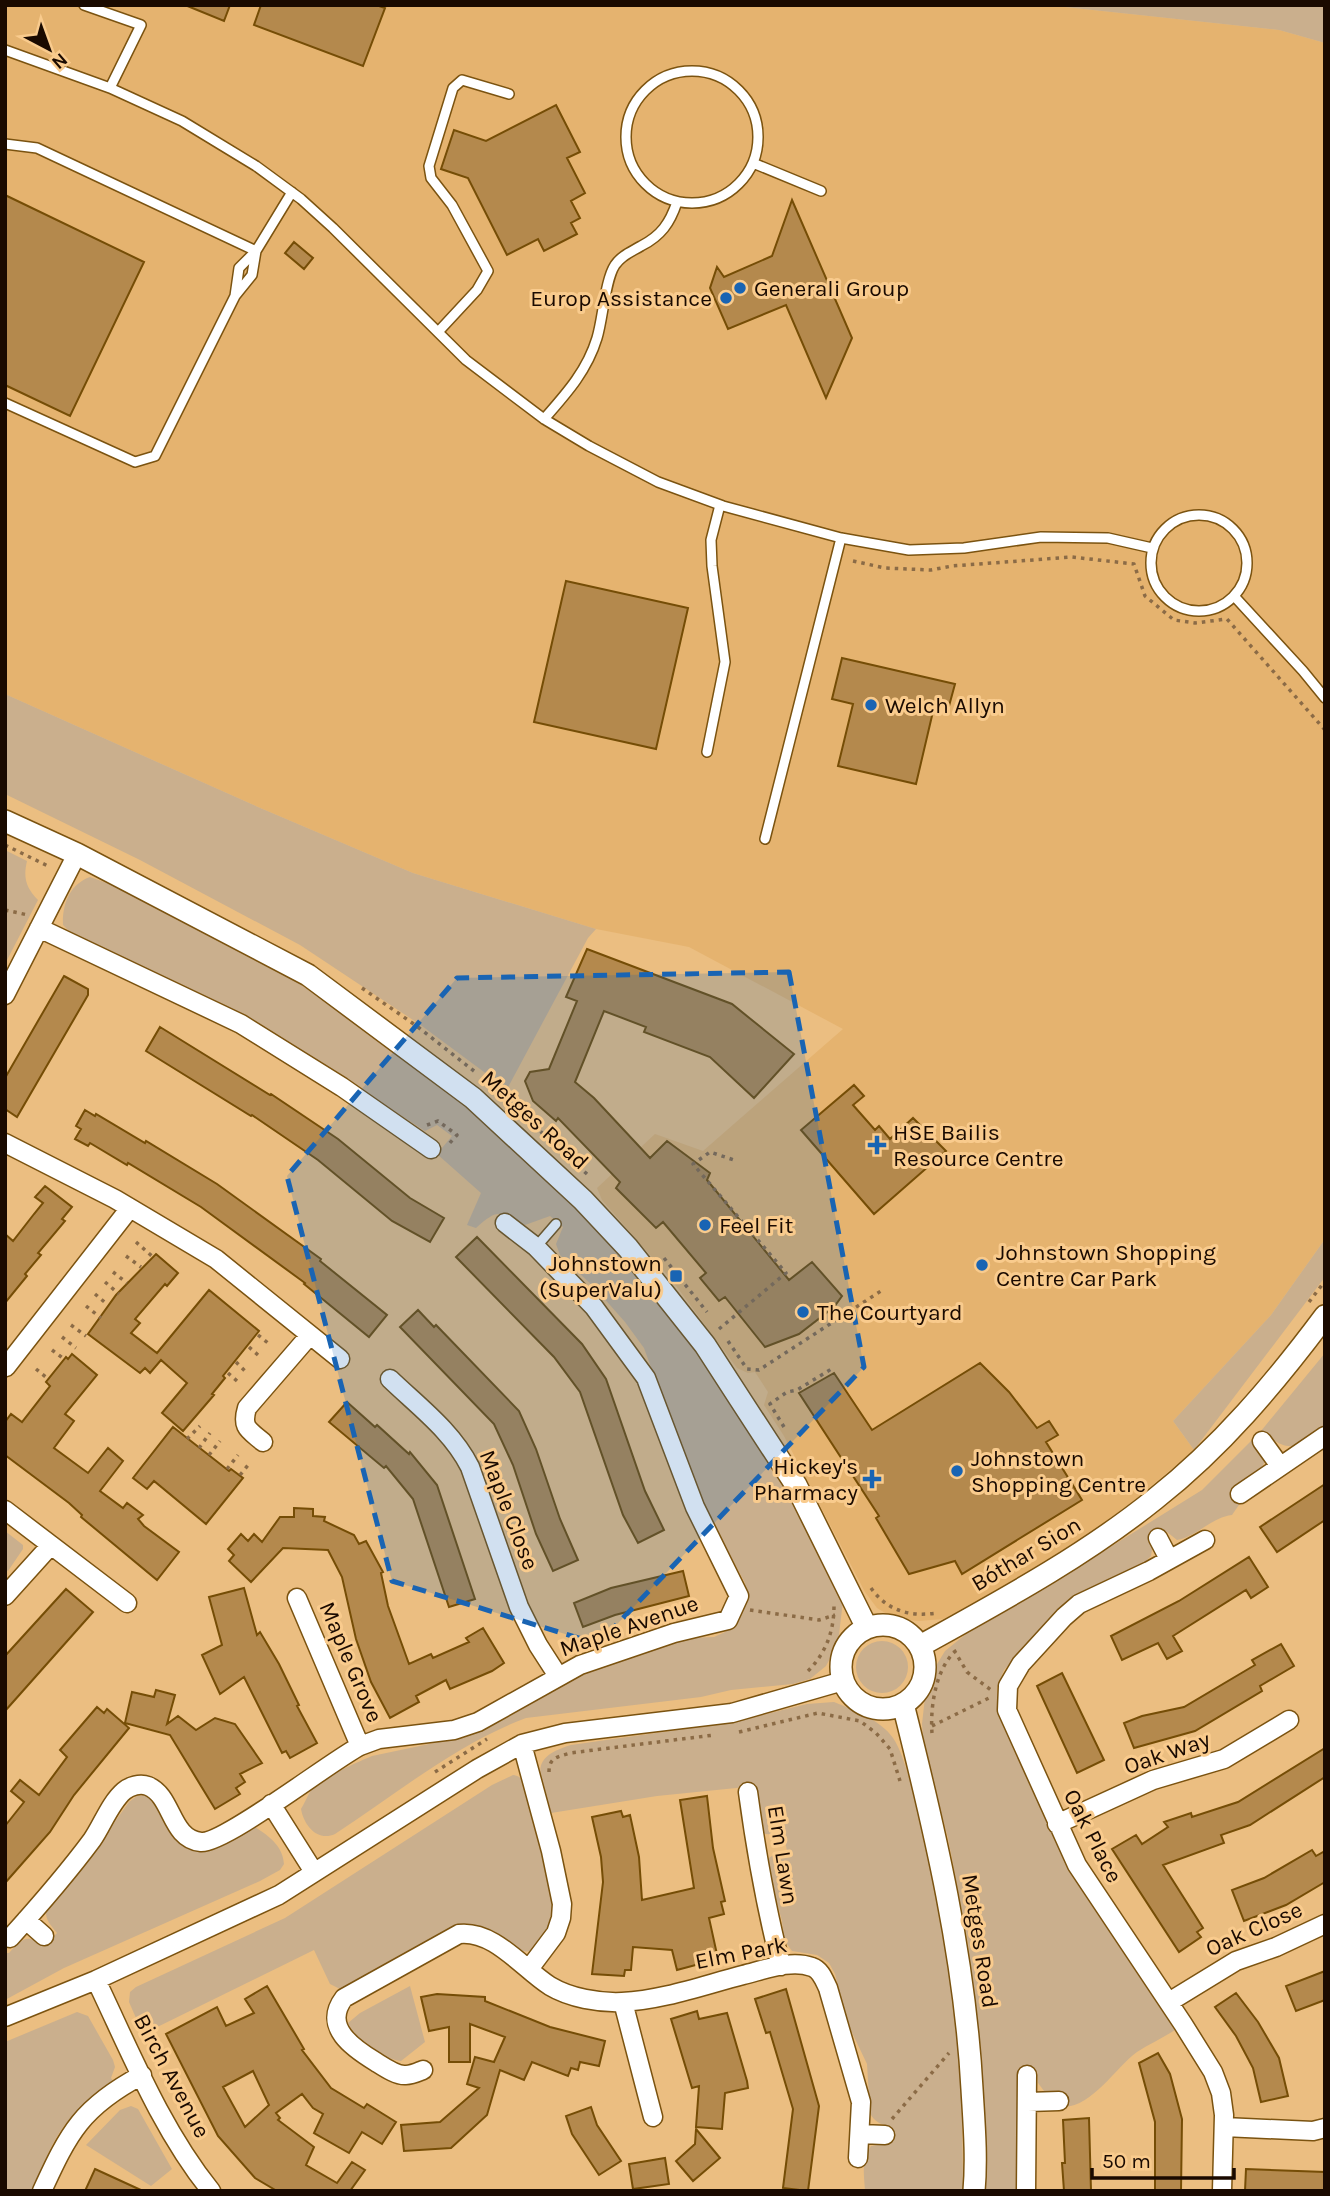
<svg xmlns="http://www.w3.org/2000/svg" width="1330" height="2196" font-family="Karla,sans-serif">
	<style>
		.built { fill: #e5b36f }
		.green { fill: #caaf8d }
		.building { fill: #b4894d; stroke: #754d06; stroke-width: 2; fill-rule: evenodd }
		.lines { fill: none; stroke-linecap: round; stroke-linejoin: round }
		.service-casing { stroke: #7b5310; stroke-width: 12 }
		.minor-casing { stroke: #7b5310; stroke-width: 21 }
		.tertiary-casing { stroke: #7b5310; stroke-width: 24 }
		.path { stroke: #8b6b46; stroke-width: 3.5; stroke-dasharray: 3.5 5; stroke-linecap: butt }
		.service { stroke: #fff; stroke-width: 9 }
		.minor { stroke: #fff; stroke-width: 18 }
		.tertiary { stroke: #fff; stroke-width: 21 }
		.marked { fill: #1964b3; fill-opacity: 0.2; stroke: #1964b3; stroke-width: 5; stroke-dasharray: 14 9; stroke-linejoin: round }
		.poi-dot { fill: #1964b3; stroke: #f9cb8d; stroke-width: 2.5 }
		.labels { text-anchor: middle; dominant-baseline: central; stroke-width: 6; stroke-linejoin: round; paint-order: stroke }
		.poi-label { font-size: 23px; fill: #1a0a00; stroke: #f9cb8d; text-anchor: start }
		.street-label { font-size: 23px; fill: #1a0a00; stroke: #f9cb8d }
	</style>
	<rect width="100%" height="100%" fill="#ebbe81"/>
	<!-- built -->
	<path class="built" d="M5 5H1046L1279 30 1325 43V1239L1271 1315 1173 1421 1194 1450 1138 1497 1088 1535 1016 1580 968 1607 943 1619 919 1621 895 1619 877 1608 865 1592 784 1436 764 1405 768 1392 755 1372 748 1373 737 1368 671 1279 602 1200 597 1188 655 1134 703 1151 843 1029 689 947 596 929 413 873 258 807 5 694Z"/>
	<!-- green -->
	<path class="green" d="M1046 5H1325V43L1279 30Z
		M5 694 258 807 413 873 596 929 588 938 507 1089 422 1026 300 945 140 860 5 794Z
		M5 850 27 861C23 878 26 888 38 900L5 964Z
		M90 877 121 888 277 968 425 1071 462 1099 609 1237 675 1317 747 1421 807 1524 843 1601 838 1643 826 1666 810 1679 793 1684 731 1690 701 1697 526 1718C458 1743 396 1794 335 1834 318 1842 304 1826 301 1809 305 1803 308 1794 312 1789 321 1778 358 1762 372 1756L453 1739 478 1731 555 1688 598 1668 688 1638 714 1637 725 1632 739 1619 745 1601V1583L695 1489 644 1348 625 1322 594 1287 560 1255 556 1244 563 1227 550 1216 525 1225C501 1211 498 1208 476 1228L467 1225 481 1193 437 1154 452 1136 437 1125 425 1131 320 1063 169 980 70 932 63 925C62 904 70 884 90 877Z
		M1325 1239V1277L1194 1450 1173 1421 1271 1315Z
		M1325 1353V1426C1305 1441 1294 1456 1271 1438L1260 1448 1265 1461 1261 1469 1235 1489 1243 1499 1232 1515C1212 1517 1198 1536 1177 1540L1167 1532 1154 1538 1151 1556 1146 1561 1068 1601 1056 1612 1004 1670 997 1688V1705L1020 1763 1058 1845 1081 1889 1175 2030C1163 2038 1149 2044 1137 2052 1115 2068 1088 2113 1058 2106V2091H1044L1038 2083 1037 2071H1020L1017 2191H985L983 2089 968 1943 948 1838 924 1750 922 1724 925 1697 934 1669 945 1651 966 1634 1049 1585 1202 1490 1261 1431Z
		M5 1531 23 1545V1549L8 1571 5 1569Z
		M856 1667a26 26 0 1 1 52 0a26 26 0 1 1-52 0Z
		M834 1702C853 1710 881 1720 893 1738 903 1752 911 1785 916 1803 953 1928 963 2061 963 2191H865C864 2174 861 2160 871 2146L889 2143 890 2127C881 2124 874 2122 870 2113L867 2064 847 2022 835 1974 829 1963 817 1955 792 1951 784 1940 782 1921 767 1867 769 1858 776 1853 787 1851 784 1835 765 1834 761 1829 756 1786 657 1796 551 1813C542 1776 525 1759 571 1745L733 1722 807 1704Z
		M513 1775C518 1776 519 1776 522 1780 534 1798 553 1882 554 1905 554 1917 544 1948 531 1951 506 1956 491 1921 463 1926L340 1989 330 1984 314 1950 143 2034 129 2002 130 1992 136 1987 285 1918 492 1785Z
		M145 1795 151 1797 211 1849 223 1845 255 1827C269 1836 283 1846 284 1864L280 1870 260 1881 64 1968 5 2000V1953H9C23 1938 27 1933 44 1947L57 1933C50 1924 45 1920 46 1908L82 1867 129 1802 137 1796Z
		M410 1986 425 2042 401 2061C381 2058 357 2042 348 2023L360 2013Z
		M77 2012 88 2016 113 2060 115 2067 111 2078 114 2082C63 2117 55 2134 33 2191H5V2042Z
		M131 2106 138 2109 172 2169 151 2186 86 2145 120 2110Z"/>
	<!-- building -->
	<path class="building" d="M185 5H230L224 21Z
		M261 5H376L385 8 363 66 254 25Z
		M556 105 580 152 567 158 585 193 571 201 580 218 571 223 577 234 544 251 538 239 507 255 468 178 441 169 454 130 486 141Z
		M5 195 144 262 70 416 5 385Z
		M792 200 852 338 826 398 786 305 728 329 710 288 717 267 724 277 772 256Z
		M294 242 313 258 304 269 285 253Z
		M566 581 688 608 656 749 534 722Z
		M842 658 955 684 949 706 935 703 916 784 838 766 853 704 832 699Z
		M587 949 732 1004 794 1054 754 1098 710 1057 644 1032 646 1027 604 1011 575 1082 594 1098 650 1158 667 1141 710 1173 707 1180 789 1280 812 1262 842 1296 834 1307 799 1334 765 1347 725 1297 719 1301 700 1278 706 1273 663 1222 656 1228 616 1188 620 1182 558 1118 556 1121 533 1101 525 1081 530 1072 549 1069 577 1001 566 997Z
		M64 976 88 989V995L17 1117 5 1109V1078Z
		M160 1027 270 1095 271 1094 338 1139 410 1198 444 1218 430 1242 392 1221 318 1160 252 1115 251 1116 146 1051Z
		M854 1085 864 1096 853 1105 875 1130 879 1126 890 1139 913 1118 946 1151 874 1214 801 1130Z
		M85 1110 95 1116 96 1114 145 1143 146 1141 217 1184 321 1259 320 1261 387 1315 369 1337 304 1284 305 1283 201 1207 128 1163 127 1165 90 1143 88 1146 75 1139 81 1129 76 1126Z
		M45 1186 72 1207 62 1219 65 1221 38 1253 41 1255 25 1274 27 1276 5 1303V1234L13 1241 34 1214 43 1203 35 1197Z
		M477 1237 582 1344 606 1379 645 1491 664 1530 638 1543 623 1515 580 1392 554 1357 456 1257Z
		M156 1254 178 1273 167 1286 165 1284 135 1319 140 1323 131 1333 157 1353 209 1290 259 1331 223 1376 225 1378 212 1394 214 1395 183 1431 162 1413 187 1383 161 1360 150 1373 145 1368 140 1373 88 1334 116 1295Z
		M418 1310 434 1327 436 1325 519 1411 536 1449 560 1519 578 1560 553 1571 536 1534 513 1465 494 1424 400 1327Z
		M72 1354 97 1375 65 1414 74 1421 54 1448 88 1473 108 1448 123 1461 100 1491 123 1508 127 1503 143 1515 138 1519 144 1526 179 1552 157 1580 81 1517 82 1515 69 1503 5 1455V1422L11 1414 22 1422 50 1386 46 1382 66 1357 68 1359Z
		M980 1363 1009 1392 1037 1428 1049 1421 1058 1435 1046 1442 1082 1500 962 1574 955 1561 909 1574 876 1518 879 1516 799 1393 834 1373 872 1430Z
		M347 1402 375 1427 377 1425 409 1454 410 1452 437 1485 475 1599 449 1607 413 1499 386 1466 384 1468 329 1422Z
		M173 1427 229 1471 231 1469 243 1478 206 1524 154 1481 147 1489 133 1478Z
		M1325 1484V1520L1277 1552 1260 1527Z
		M294 1508 313 1509V1516L325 1517 324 1521 354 1535 359 1544 366 1541 383 1572 381 1573 388 1606 409 1664 431 1654 433 1658 469 1642 466 1638 483 1628 504 1663 492 1671 450 1689 446 1680 416 1696 419 1702 390 1718 371 1682 356 1639 342 1577 328 1550 283 1548 251 1582 229 1561 234 1555 228 1549 241 1534 248 1541 254 1534 262 1542 280 1517H294Z
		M1249 1557 1268 1587 1251 1598 1246 1590 1173 1636 1182 1651 1167 1659 1158 1643 1122 1660 1111 1636 1179 1601Z
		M683 1571 689 1596 615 1615 583 1627 574 1603 611 1588Z
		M244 1588 257 1635 260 1632 279 1664 299 1705 297 1706 317 1743 290 1758 286 1751 282 1753 244 1677 220 1694 202 1655 222 1645 209 1597Z
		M66 1589 93 1612 5 1711V1656Z
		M1281 1644 1294 1666 1260 1686 1262 1691 1195 1731 1134 1748 1124 1723 1142 1716 1184 1707 1255 1665 1252 1660Z
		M1062 1673 1104 1760 1077 1773 1037 1686Z
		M156 1690 175 1695 167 1724 178 1716 196 1730 215 1718 235 1724 262 1763 240 1774 245 1782 236 1788 240 1794 215 1809 170 1735 125 1723 132 1692 154 1697Z
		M97 1707 104 1713 107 1709 129 1728 74 1795 50 1832 5 1883V1826L24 1802 11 1791 20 1780 39 1795 67 1757 60 1750Z
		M1325 1748V1777L1250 1825 1221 1835 1224 1843 1163 1865 1203 1928 1197 1932 1201 1937 1179 1952 1112 1849 1136 1835 1142 1844 1168 1827 1164 1822 1191 1813 1192 1817 1238 1802Z
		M707 1796 713 1848 725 1901 721 1902 724 1914 709 1918 718 1959 677 1970 672 1950 633 1947 631 1970H625L624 1976 592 1974 603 1882 601 1857 592 1817 621 1811 623 1817 630 1815 639 1857 642 1900 694 1888 680 1800Z
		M1312 1850 1316 1856 1325 1851V1882L1286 1905 1244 1921 1232 1890 1264 1878Z
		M1325 1971V2000L1296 2011 1286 1986Z
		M267 1986 304 2049 302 2050 331 2088 364 2108 367 2104 396 2122 382 2144 362 2132 349 2153 314 2133 323 2114 313 2108 302 2094 276 2113 280 2118 278 2120 314 2147 306 2165 337 2183 352 2162 365 2170 350 2191H277L255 2178 218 2136 166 2034 217 2007 226 2026 254 2013 245 1999ZM253 2071 269 2105 245 2127 223 2087Z
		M786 1989 819 2106 808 2191 783 2188 793 2109 770 2032 766 2033 755 1999Z
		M1236 1993 1258 2022 1279 2058 1288 2096 1261 2102 1253 2068 1236 2036 1215 2007Z
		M437 1994 485 1997V2001L550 2027 605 2041 599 2066 580 2062 578 2070 571 2068 568 2076 532 2062 524 2080 500 2070 487 2115 451 2148 404 2151 401 2125 440 2122 479 2088 467 2084 475 2057 494 2062 505 2037 470 2024V2062H449V2027L429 2031 421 1997Z
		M697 2011 699 2019 727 2013 747 2081 748 2088 725 2093 722 2129 696 2127 699 2086 692 2088 671 2019Z
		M1158 2053 1170 2074 1182 2119 1181 2191H1155V2122L1139 2063Z
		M591 2107 597 2125 621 2161 599 2175 572 2134 566 2116Z
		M1089 2118 1091 2191H1064L1062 2163H1065L1063 2120Z
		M696 2129 720 2158 693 2181 676 2161 695 2144Z
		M665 2158 669 2184 633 2189 629 2164Z
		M95 2169 143 2191H85Z
		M1246 2169 1325 2172V2191H1245Z"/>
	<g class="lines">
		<!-- service casing -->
		<g class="service-casing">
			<path id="service" d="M84 5 141 25 110 88
				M5 50 110 88 182 121 256 166 301 199 333 228 466 360 544 419 589 446 658 482 723 506 841 538 909 550 964 548 1041 537 1108 538 1152 548
				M626 137a66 66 0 1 1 132 0a66 66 0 1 1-132 0Z
				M5 144 37 148 256 251 292 192
				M753 163 821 191
				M438 332 477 290 488 271 452 205 431 178 429 166 453 88 462 80 509 94
				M5 403 135 462 155 456 235 296 252 275 256 251 239 268 235 296
				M544 419C566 394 587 371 597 338 603 319 605 280 615 265 622 255 631 252 641 246 661 236 670 223 677 202
				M1151 563a48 48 0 1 1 96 0a48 48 0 1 1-96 0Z
				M1234 596 1303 671 1325 698
				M707 752 725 662 712 566 711 540 720 505
				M765 839 841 538
				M536 1247 556 1224"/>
		</g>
		<!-- minor casing -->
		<g class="minor-casing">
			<path id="minor" d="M39 928 241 1024 342 1087 431 1149
				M5 995 77 854
				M5 1143 115 1199 216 1259 340 1359
				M6 1367 130 1208
				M390 1379C418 1406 452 1431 470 1467L519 1607 538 1645 558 1676
				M1262 1441 1280 1466
				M263 1442C249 1430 241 1428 247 1408L310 1335
				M1240 1494 1325 1436
				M5 1510 127 1603
				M1158 1538 1169 1559
				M1205 1540 1149 1571 1079 1604 1064 1617 1021 1664 1008 1686 1007 1710 1077 1865 1183 2024 1213 2072 1221 2093 1224 2115 1222 2191
				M5 1596 51 1545
				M297 1598 360 1746
				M522 1744 551 1851 562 1904 561 1918 556 1933 529 1969
				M748 1792C756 1851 766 1908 781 1966
				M271 1804 314 1872
				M1057 1824 1153 1780 1224 1759 1289 1720
				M26 1920 44 1936
				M10 1938C38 1907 66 1875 92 1840 102 1826 110 1803 124 1791 130 1786 140 1783 148 1786 173 1796 170 1839 201 1842 224 1844 331 1761 360 1746L379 1739 454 1730 478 1722 580 1665 674 1633 728 1620 739 1596 695 1507 646 1378 594 1307 536 1247 505 1223
				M96 1980C130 2051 161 2129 211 2191
				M623 2002 653 2117
				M1169 2002 1236 1961 1276 1947 1325 1924
				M5 2017 96 1980 279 1895 477 1769 522 1744 565 1733 732 1713 843 1681
				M423 2070C418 2072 412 2075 406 2075 397 2076 384 2067 376 2062 353 2048 322 2027 344 1998L459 1934C494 1930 522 1968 550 1986 570 1998 599 2003 622 2002 663 2000 704 1985 743 1975 764 1970 791 1959 812 1967 821 1970 824 1980 828 1988L861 2102 858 2158
				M1028 2102 1059 2101
				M1224 2127 1313 2131 1325 2128
				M860 2134 885 2135
				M42 2191C69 2132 82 2107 142 2075
				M1026 2191 1027 2075"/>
		</g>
		<!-- tertiary casing -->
		<g class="tertiary-casing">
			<path id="tertiary" d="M5 821 77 854 308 975 473 1098 583 1200 628 1248 705 1345 738 1396 796 1485 867 1628
				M841 1667a42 42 0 1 1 84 0a42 42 0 1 1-84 0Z
				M920 1646C1001 1601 1083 1557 1155 1499 1221 1447 1275 1383 1325 1316
				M903 1704C935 1831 965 1958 972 2089 974 2123 977 2157 974 2191"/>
		</g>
		<!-- path -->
		<path class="path" d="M853 561 885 568 931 570 952 566 1072 557 1134 564 1145 596 1174 620 1195 623 1227 619 1325 730
			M5 845 50 867
			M5 910 28 915
			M362 988 418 1027 474 1071
			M503 1097 588 1175
			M427 1125 438 1121 457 1135 448 1145
			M136 1242 153 1257
			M126 1256 141 1267
			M664 1258 707 1312
			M113 1272 127 1283
			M105 1282 119 1294
			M95 1294 108 1305
			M1309 1302 1325 1281
			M86 1306 101 1318
			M71 1325 86 1336
			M719 1329 786 1273 693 1164 710 1152 734 1160
			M258 1335 268 1343
			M62 1337 76 1348
			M728 1341 747 1369 759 1370 884 1289
			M249 1347 258 1355
			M52 1350 64 1359
			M236 1362 245 1371
			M36 1369 47 1378
			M228 1373 237 1381
			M784 1427 770 1404 787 1392 797 1390 833 1368
			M187 1439 200 1426
			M199 1448 210 1433
			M209 1455 220 1441
			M227 1469 238 1455
			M240 1475 249 1464
			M871 1588C887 1611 910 1617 937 1613
			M750 1610 819 1620 835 1615
			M954 1650 967 1672 991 1690
			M808 1671C826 1653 834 1631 834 1606
			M932 1726 991 1697
			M739 1732 818 1713 860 1721 876 1733 890 1749 900 1781
			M932 1733C930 1706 936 1666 958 1649
			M435 1772 487 1739
			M549 1772C549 1757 558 1757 570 1753L714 1735
			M892 2119 949 2053"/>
		<!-- service -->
		<use href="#service" class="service"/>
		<!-- minor -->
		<use href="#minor" class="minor"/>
		<!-- tertiary -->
		<use href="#tertiary" class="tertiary"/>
	</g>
	<!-- marked area -->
	<path class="marked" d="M789 972 864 1367 598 1644 392 1581 287 1176 457 978Z"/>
	<!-- markers -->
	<g class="poi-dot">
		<circle cx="740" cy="288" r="7"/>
		<circle cx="726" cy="298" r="7"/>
		<circle cx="871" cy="705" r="7"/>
		<path d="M873.5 1134.5h7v7h7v7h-7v7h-7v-7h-7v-7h7z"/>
		<circle cx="705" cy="1225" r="7"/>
		<circle cx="982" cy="1265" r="7"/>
		<rect x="669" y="1269" width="14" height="14" rx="3.5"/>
		<circle cx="803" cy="1312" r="7"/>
		<circle cx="957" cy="1471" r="7"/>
		<path d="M868.5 1468.5h7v7h7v7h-7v7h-7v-7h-7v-7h7z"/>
	</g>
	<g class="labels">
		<!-- poi labels -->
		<g class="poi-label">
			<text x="754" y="288">Generali Group</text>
			<text x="712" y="298" text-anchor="end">Europ Assistance</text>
			<text x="885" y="705">Welch Allyn</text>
			<text x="893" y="1132">HSE Bailis<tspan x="893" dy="26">Resource Centre</tspan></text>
			<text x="719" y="1225">Feel Fit</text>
			<text x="996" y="1252">Johnstown Shopping<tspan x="996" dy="26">Centre Car Park</tspan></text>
			<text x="662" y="1263" text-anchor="end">Johnstown<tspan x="662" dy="26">(SuperValu)</tspan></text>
			<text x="817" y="1312">The Courtyard</text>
			<text x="971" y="1458">Johnstown<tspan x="971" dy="26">Shopping Centre</tspan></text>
			<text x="858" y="1466" text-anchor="end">Hickey's<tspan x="858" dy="26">Pharmacy</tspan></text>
		</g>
		<!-- street labels -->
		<g class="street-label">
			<text transform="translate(535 1120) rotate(42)">Metges Road</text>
			<text transform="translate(509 1510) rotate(69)">Maple Close</text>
			<text transform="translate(1026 1554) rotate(-31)">Bóthar Sion</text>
			<text transform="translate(629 1626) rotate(-19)">Maple Avenue</text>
			<text transform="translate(351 1662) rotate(67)">Maple Grove</text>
			<text transform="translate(1167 1753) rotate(-19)">Oak Way</text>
			<text transform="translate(1093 1836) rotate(63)">Oak Place</text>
			<text transform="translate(783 1855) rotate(81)">Elm Lawn</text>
			<text transform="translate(1254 1929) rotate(-24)">Oak Close</text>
			<text transform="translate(980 1941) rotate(81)">Metges Road</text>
			<text transform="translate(741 1953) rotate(-11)">Elm Park</text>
			<text transform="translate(172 2076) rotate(62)">Birch Avenue</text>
		</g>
	</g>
	<!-- border -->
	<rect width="1330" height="2196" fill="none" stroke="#1a0a00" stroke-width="14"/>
	<!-- north arrow -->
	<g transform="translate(49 49) rotate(139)" stroke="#f9cb8d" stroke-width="5" paint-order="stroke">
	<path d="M0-5L12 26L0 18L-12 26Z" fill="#1a0a00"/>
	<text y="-10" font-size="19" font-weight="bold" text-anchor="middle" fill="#1a0a00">N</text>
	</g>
	<!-- scale -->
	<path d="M1092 2168v10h142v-10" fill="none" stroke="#1a0a00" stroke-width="3.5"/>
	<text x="1102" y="2168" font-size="21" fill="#1a0a00" stroke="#f9cb8d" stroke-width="5" paint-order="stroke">50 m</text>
</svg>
